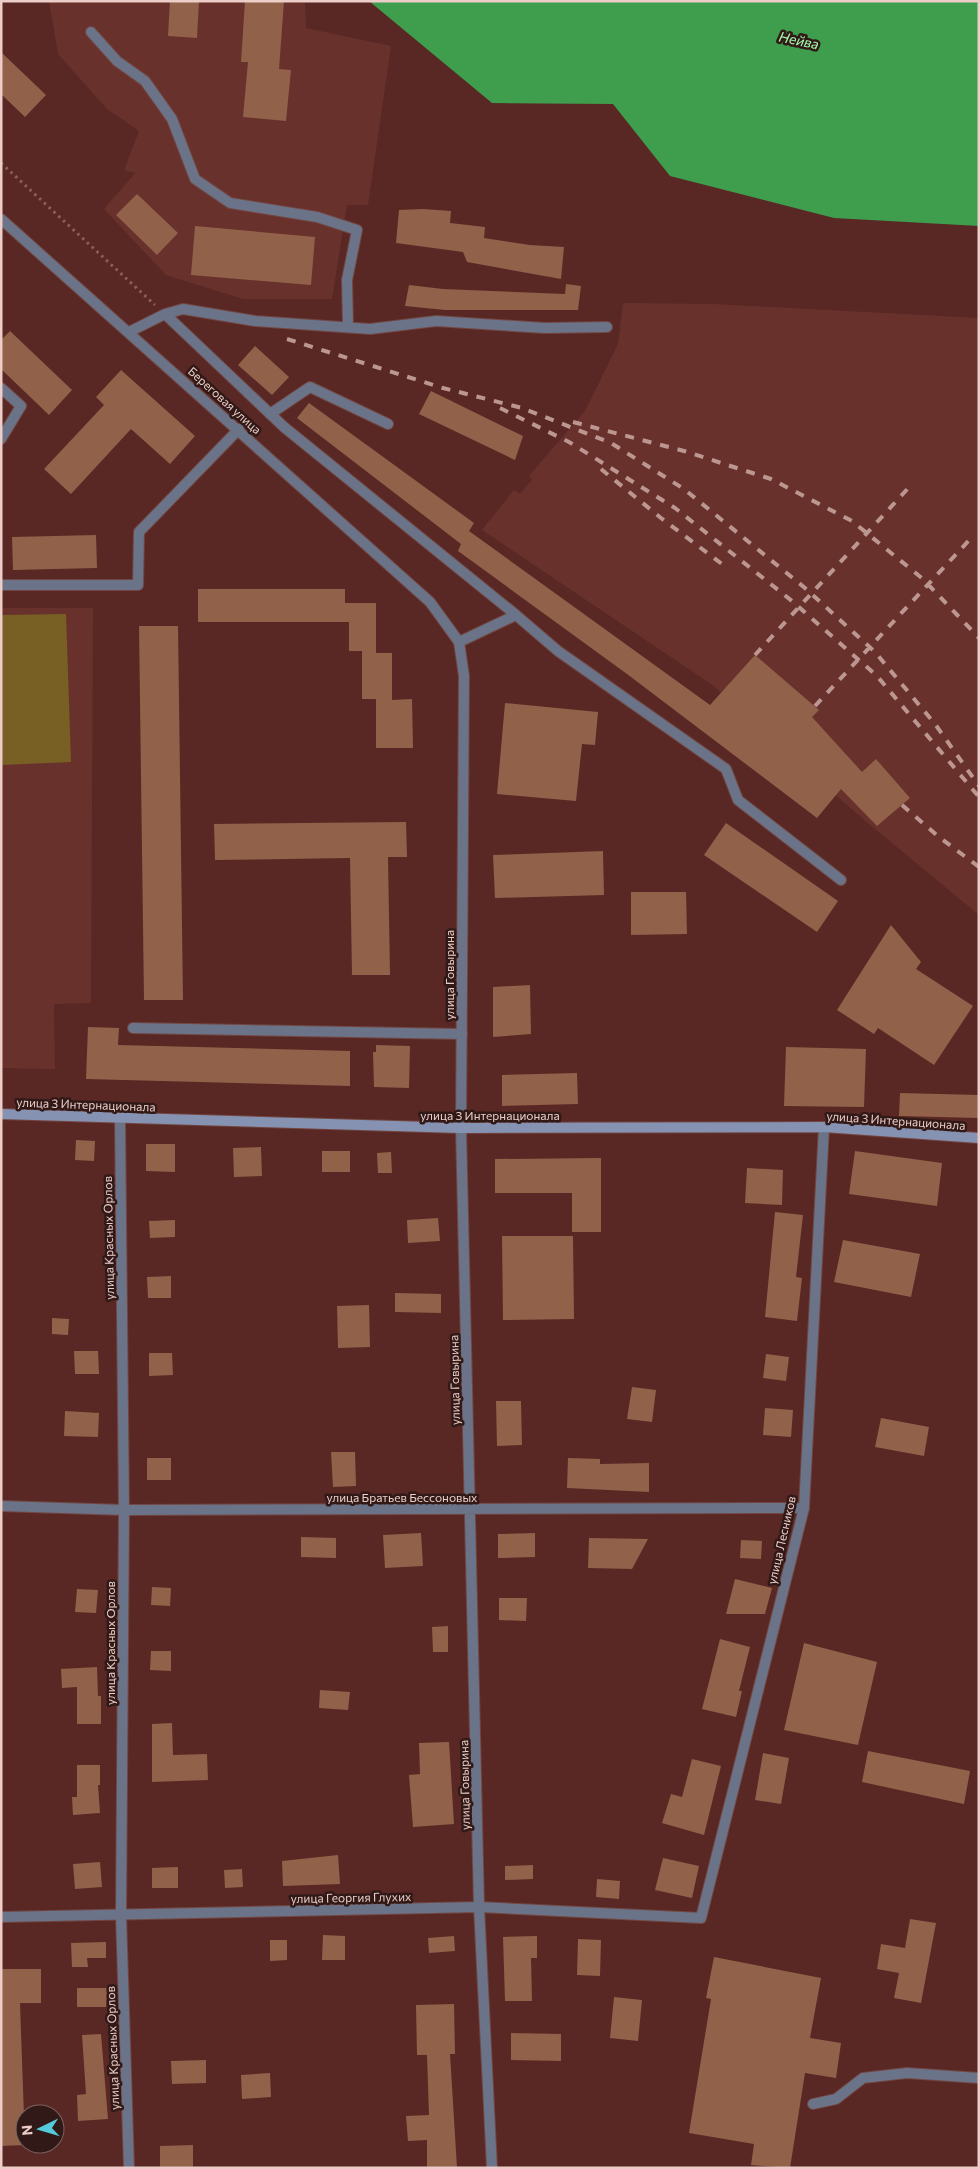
<svg xmlns="http://www.w3.org/2000/svg" width="980" height="2169" font-family="Commissioner,sans-serif">
	<style>
		.built { fill: #69312c }
		.green { fill: #786024 }
		.water { fill: #3f9d4e }
		.building { fill: #92614a }
		.lines { fill: none; stroke-linecap: round; stroke-linejoin: round }
		.service-casing { stroke: #734642; stroke-width: 12 }
		.minor-casing { stroke: #734642; stroke-width: 12 }
		.tertiary-casing { stroke: #734642; stroke-width: 12 }
		.secondary-casing { stroke: #734642; stroke-width: 12 }
		.path { stroke: #8b605b; stroke-width: 3; stroke-dasharray: 2.5 4; stroke-linecap: butt }
		.service { stroke: #6a7387; stroke-width: 10 }
		.minor { stroke: #6a7387; stroke-width: 10 }
		.tertiary { stroke: #6a7387; stroke-width: 10 }
		.secondary { stroke: #8592b2; stroke-width: 10 }
		.rail { stroke: #bc9792; stroke-width: 4; stroke-dasharray: 9 9; stroke-linecap: butt }
		.labels { text-anchor: middle; dominant-baseline: central; stroke-width: 5; stroke-linejoin: round; paint-order: stroke }
		.street-label { font-size: 12px; fill: #eccdc8; stroke: #301917 }
		.water-label { font-size: 14px; font-style: italic; fill: #a2fdac; stroke: #301917 }
	</style>
	<rect width="100%" height="100%" fill="#592824"/>
	<!-- built -->
	<path class="built" d="M49 1H305L306 28 391 46 368 205H347L332 299H243L166 275 104 209 135 173 124 170 139 131 107 109 58 54Z
		M623 303 713 304 979 318V915L863 819 711 684 482 530 514 490 520 494 532 480 529 476 585 411 618 344Z
		M1 608H93L91 1003 54 1004 55 1069 1 1068Z"/>
	<!-- green -->
	<path class="green" d="M66 614 71 762 1 765V615Z"/>
	<!-- water -->
	<path class="water" d="M369 1H979V226L834 218 670 176 613 104 492 103Z"/>
	<!-- building -->
	<path class="building" d="M170 1H199L197 38 168 36Z
		M245 1H284L279 69 291 70 286 121 243 117 248 62H241Z
		M1 52 46 95 25 117 1 94Z
		M137 194 178 233 157 255 116 215Z
		M423 209 451 211 450 223 485 227 484 238 530 245 564 247 561 279 467 262 463 252 396 243 399 210Z
		M195 226 315 237 311 285 191 275Z
		M566 284 581 286 578 310H445L405 306 409 285 443 289 565 294Z
		M10 331 72 390 49 415 1 369V340Z
		M255 346 289 377 272 395 238 365Z
		M121 370 195 436 170 464 131 429 71 494 44 469 104 405 96 397Z
		M431 391 523 436 515 460 419 414Z
		M309 403 474 523 469 531 710 705 755 655 819 710 812 717 862 772 876 759 910 798 877 826 841 789 817 818 627 674 458 551 461 544 297 418Z
		M96 535 97 568 13 570 12 537Z
		M198 589H345V603H376V653H392V700L412 699 413 748H376V699H362V651H349V622H198Z
		M139 626H178L183 1000H144Z
		M505 703 598 712 595 745 582 744 576 801 497 794Z
		M406 822 407 857H388L390 975H352L350 858 215 860 214 824Z
		M726 823 838 901 817 932 704 855Z
		M603 851 604 895 495 898 493 855Z
		M631 892H686L687 934 631 935Z
		M891 925 921 962 916 969 973 1006 934 1065 878 1028 874 1034 837 1010Z
		M530 985 531 1034 493 1037V987Z
		M88 1027 119 1028 118 1045 350 1051V1086L86 1079Z
		M376 1045 410 1046 409 1088 374 1087 373 1052H376Z
		M786 1047 866 1049 864 1107 784 1106Z
		M577 1073 578 1104 502 1106V1075Z
		M900 1093 979 1095V1118L899 1116Z
		M76 1140 95 1141 94 1161 75 1160Z
		M146 1144H175V1172L146 1171Z
		M261 1147 262 1176 234 1177 233 1148Z
		M322 1151H350V1172H322Z
		M855 1151 942 1163 937 1206 849 1194Z
		M391 1152 392 1173H378L377 1153Z
		M601 1158V1232H572V1193H495V1159Z
		M747 1168 783 1170 782 1205 745 1203Z
		M775 1212 803 1215 796 1277 802 1278 797 1321 765 1317Z
		M438 1218 440 1241 408 1243 407 1220Z
		M175 1220V1237L150 1238 149 1221Z
		M502 1236H573L574 1319 503 1320Z
		M843 1240 920 1254 911 1297 834 1282Z
		M171 1276V1298H148L147 1277Z
		M395 1293 441 1294V1313L395 1312Z
		M369 1305 370 1347 338 1348 337 1306Z
		M52 1318 69 1319 68 1335 52 1334Z
		M74 1351H98L99 1374H75Z
		M149 1353H172L173 1375 149 1376Z
		M766 1354 789 1357 786 1381 763 1378Z
		M632 1387 656 1390 652 1422 627 1419Z
		M496 1401H521L522 1445 497 1446Z
		M765 1408 793 1410 791 1437 763 1435Z
		M65 1411 99 1413 98 1437 64 1436Z
		M881 1418 929 1427 924 1456 875 1447Z
		M331 1452H355L356 1486 333 1487Z
		M147 1458H171V1480H147Z
		M568 1458 600 1459V1464L649 1463V1492L567 1488Z
		M421 1533 423 1566 385 1568 383 1535Z
		M535 1533V1557L498 1558V1534Z
		M301 1537 336 1538V1558L301 1557Z
		M589 1538 648 1539 632 1569 588 1568Z
		M741 1540 762 1541 761 1559 740 1558Z
		M735 1579 772 1588 765 1614H726Z
		M152 1587 171 1588 170 1606 151 1605Z
		M77 1589 98 1590 96 1613 75 1612Z
		M499 1598H527L526 1621 499 1620Z
		M448 1626V1652H433L432 1627Z
		M720 1639 750 1647 739 1691H742L736 1717 702 1709Z
		M804 1643 877 1662 858 1745 784 1730Z
		M151 1651H171V1671L150 1670Z
		M97 1667 98 1696H101V1724H77V1687L62 1688 61 1669Z
		M320 1690 350 1692 348 1710 319 1708Z
		M172 1723 173 1755 207 1754 208 1780 152 1782V1724Z
		M449 1742 454 1824 413 1827 409 1775 420 1774 419 1743Z
		M868 1751 970 1771 964 1804 862 1782Z
		M763 1753 789 1758 781 1804 755 1800Z
		M692 1759 721 1766 704 1835 662 1823 671 1794 682 1797Z
		M77 1765H100V1785H98L100 1813 73 1815 72 1797H77Z
		M338 1855 340 1884 283 1886 282 1861Z
		M663 1858 699 1866 692 1898 655 1890Z
		M100 1862 102 1887 75 1889 73 1864Z
		M533 1865V1879L505 1880V1866Z
		M178 1867V1888H152V1868Z
		M242 1869 243 1887 225 1888 224 1870Z
		M597 1879 620 1881 619 1899 596 1897Z
		M910 1919 936 1923 921 2003 894 1998 899 1973 877 1969 881 1944 905 1948Z
		M323 1935 345 1936V1960H322Z
		M454 1936 455 1951 429 1953 428 1938Z
		M537 1936V1958H531L532 2001H505L503 1937Z
		M578 1939 601 1940 600 1976 577 1975Z
		M270 1940H287V1960L270 1961Z
		M106 1942V1958H87L88 1967H72L71 1943Z
		M714 1957 821 1978 810 2038 841 2043 836 2078 805 2073 790 2168 751 2165 754 2144 689 2133 711 1999 706 1998Z
		M1 1969H41V2003H20L25 2145 1 2146Z
		M77 1988H107L106 2007H77Z
		M614 1997 642 2000 638 2041 610 2038Z
		M454 2004 455 2054H450L457 2168H427V2140L408 2141 406 2116 429 2115 427 2055H417L416 2005Z
		M511 2033 561 2034V2061L511 2060Z
		M101 2034 108 2119 78 2121 77 2095 86 2094 82 2035Z
		M206 2060V2083L172 2084 171 2061Z
		M270 2073 271 2097 242 2099 241 2075Z
		M193 2145V2168H160V2146Z"/>
	<g class="lines">
		<!-- service casing -->
		<g class="service-casing">
			<path id="service" d="M91 32 117 61 145 81 172 119 195 179 230 203 317 217 357 230 347 280 348 327
				M165 314 284 427 516 615 459 642
				M129 332 165 314 183 309 255 321 370 329 436 321 545 328 607 327
				M1 388 21 406 1 439
				M270 414 310 387 388 424
				M138 585 139 532 239 429
				M516 615 558 651 726 769 738 800 841 880
				M133 1028 462 1034
				M813 2104 836 2099 863 2078 907 2073 979 2078"/>
		</g>
		<!-- minor casing -->
		<g class="minor-casing">
			<path id="minor" d="M1 219 430 602 459 642 464 676 461 1128 479 1907 492 2168
				M1 585H138
				M120 1118 124 1510 121 1915 129 2168
				M1 1506 124 1510 804 1508"/>
		</g>
		<!-- tertiary casing -->
		<g class="tertiary-casing">
			<path id="tertiary" d="M1 1917 479 1907 701 1918 804 1508 824 1127"/>
		</g>
		<!-- secondary casing -->
		<g class="secondary-casing">
			<path id="secondary" d="M1 1114 461 1128 824 1127 979 1138"/>
		</g>
		<!-- path -->
		<path class="path" d="M1 163 155 305"/>
		<!-- service -->
		<use href="#service" class="service"/>
		<!-- minor -->
		<use href="#minor" class="minor"/>
		<!-- tertiary -->
		<use href="#tertiary" class="tertiary"/>
		<!-- secondary -->
		<use href="#secondary" class="secondary"/>
		<!-- rail -->
		<path class="rail" d="M287 339 443 388 522 408 611 443 684 489 805 588 875 652 935 724 979 786
			M500 408 569 442 675 508 792 601 877 676 979 797
			M573 422 684 451 771 479 852 521 923 579 979 638
			M601 469 661 518 722 564
			M755 655 912 484
			M815 706 974 535
			M902 805 939 837 979 867"/>
	</g>
	<g class="labels">
		<!-- street labels -->
		<g class="street-label">
			<text transform="translate(225 400) rotate(42)">Береговая улица</text>
			<text transform="translate(449 975) rotate(-90)">улица Говырина</text>
			<text transform="translate(86 1104) rotate(2)">улица 3 Интернационала</text>
			<text x="490" y="1115">улица 3 Интернационала</text>
			<text transform="translate(896 1120) rotate(4)">улица 3 Интернационала</text>
			<text transform="translate(108 1238) rotate(-91)">улица Красных Орлов</text>
			<text transform="translate(454 1380) rotate(-91)">улица Говырина</text>
			<text x="402" y="1497">улица Братьев Бессоновых</text>
			<text transform="translate(781 1540) rotate(-77)">улица Лесников</text>
			<text transform="translate(110 1643) rotate(-90)">улица Красных Орлов</text>
			<text transform="translate(464 1785) rotate(-91)">улица Говырина</text>
			<text transform="translate(351 1897) rotate(-1)">улица Георгия Глухих</text>
			<text transform="translate(112 2048) rotate(-92)">улица Красных Орлов</text>
		</g>
		<!-- water labels -->
		<g class="water-label">
			<text transform="translate(799 40) rotate(12)">Нейва</text>
		</g>
	</g>
	<!-- border -->
	<rect width="980" height="2169" fill="none" stroke="#eccdc8" stroke-width="5"/>
	<!-- north arrow -->
	<g transform="translate(40 2129) rotate(265)"><circle r="24" fill="#301917" stroke="#7b615e"/>
	<path d="M0-4L9 19L0 12L-9 19Z" fill="#53cbda"/>
	<text y="-8" font-size="14" font-weight="bold" text-anchor="middle" fill="#eccdc8">N</text>
	</g>
</svg>
